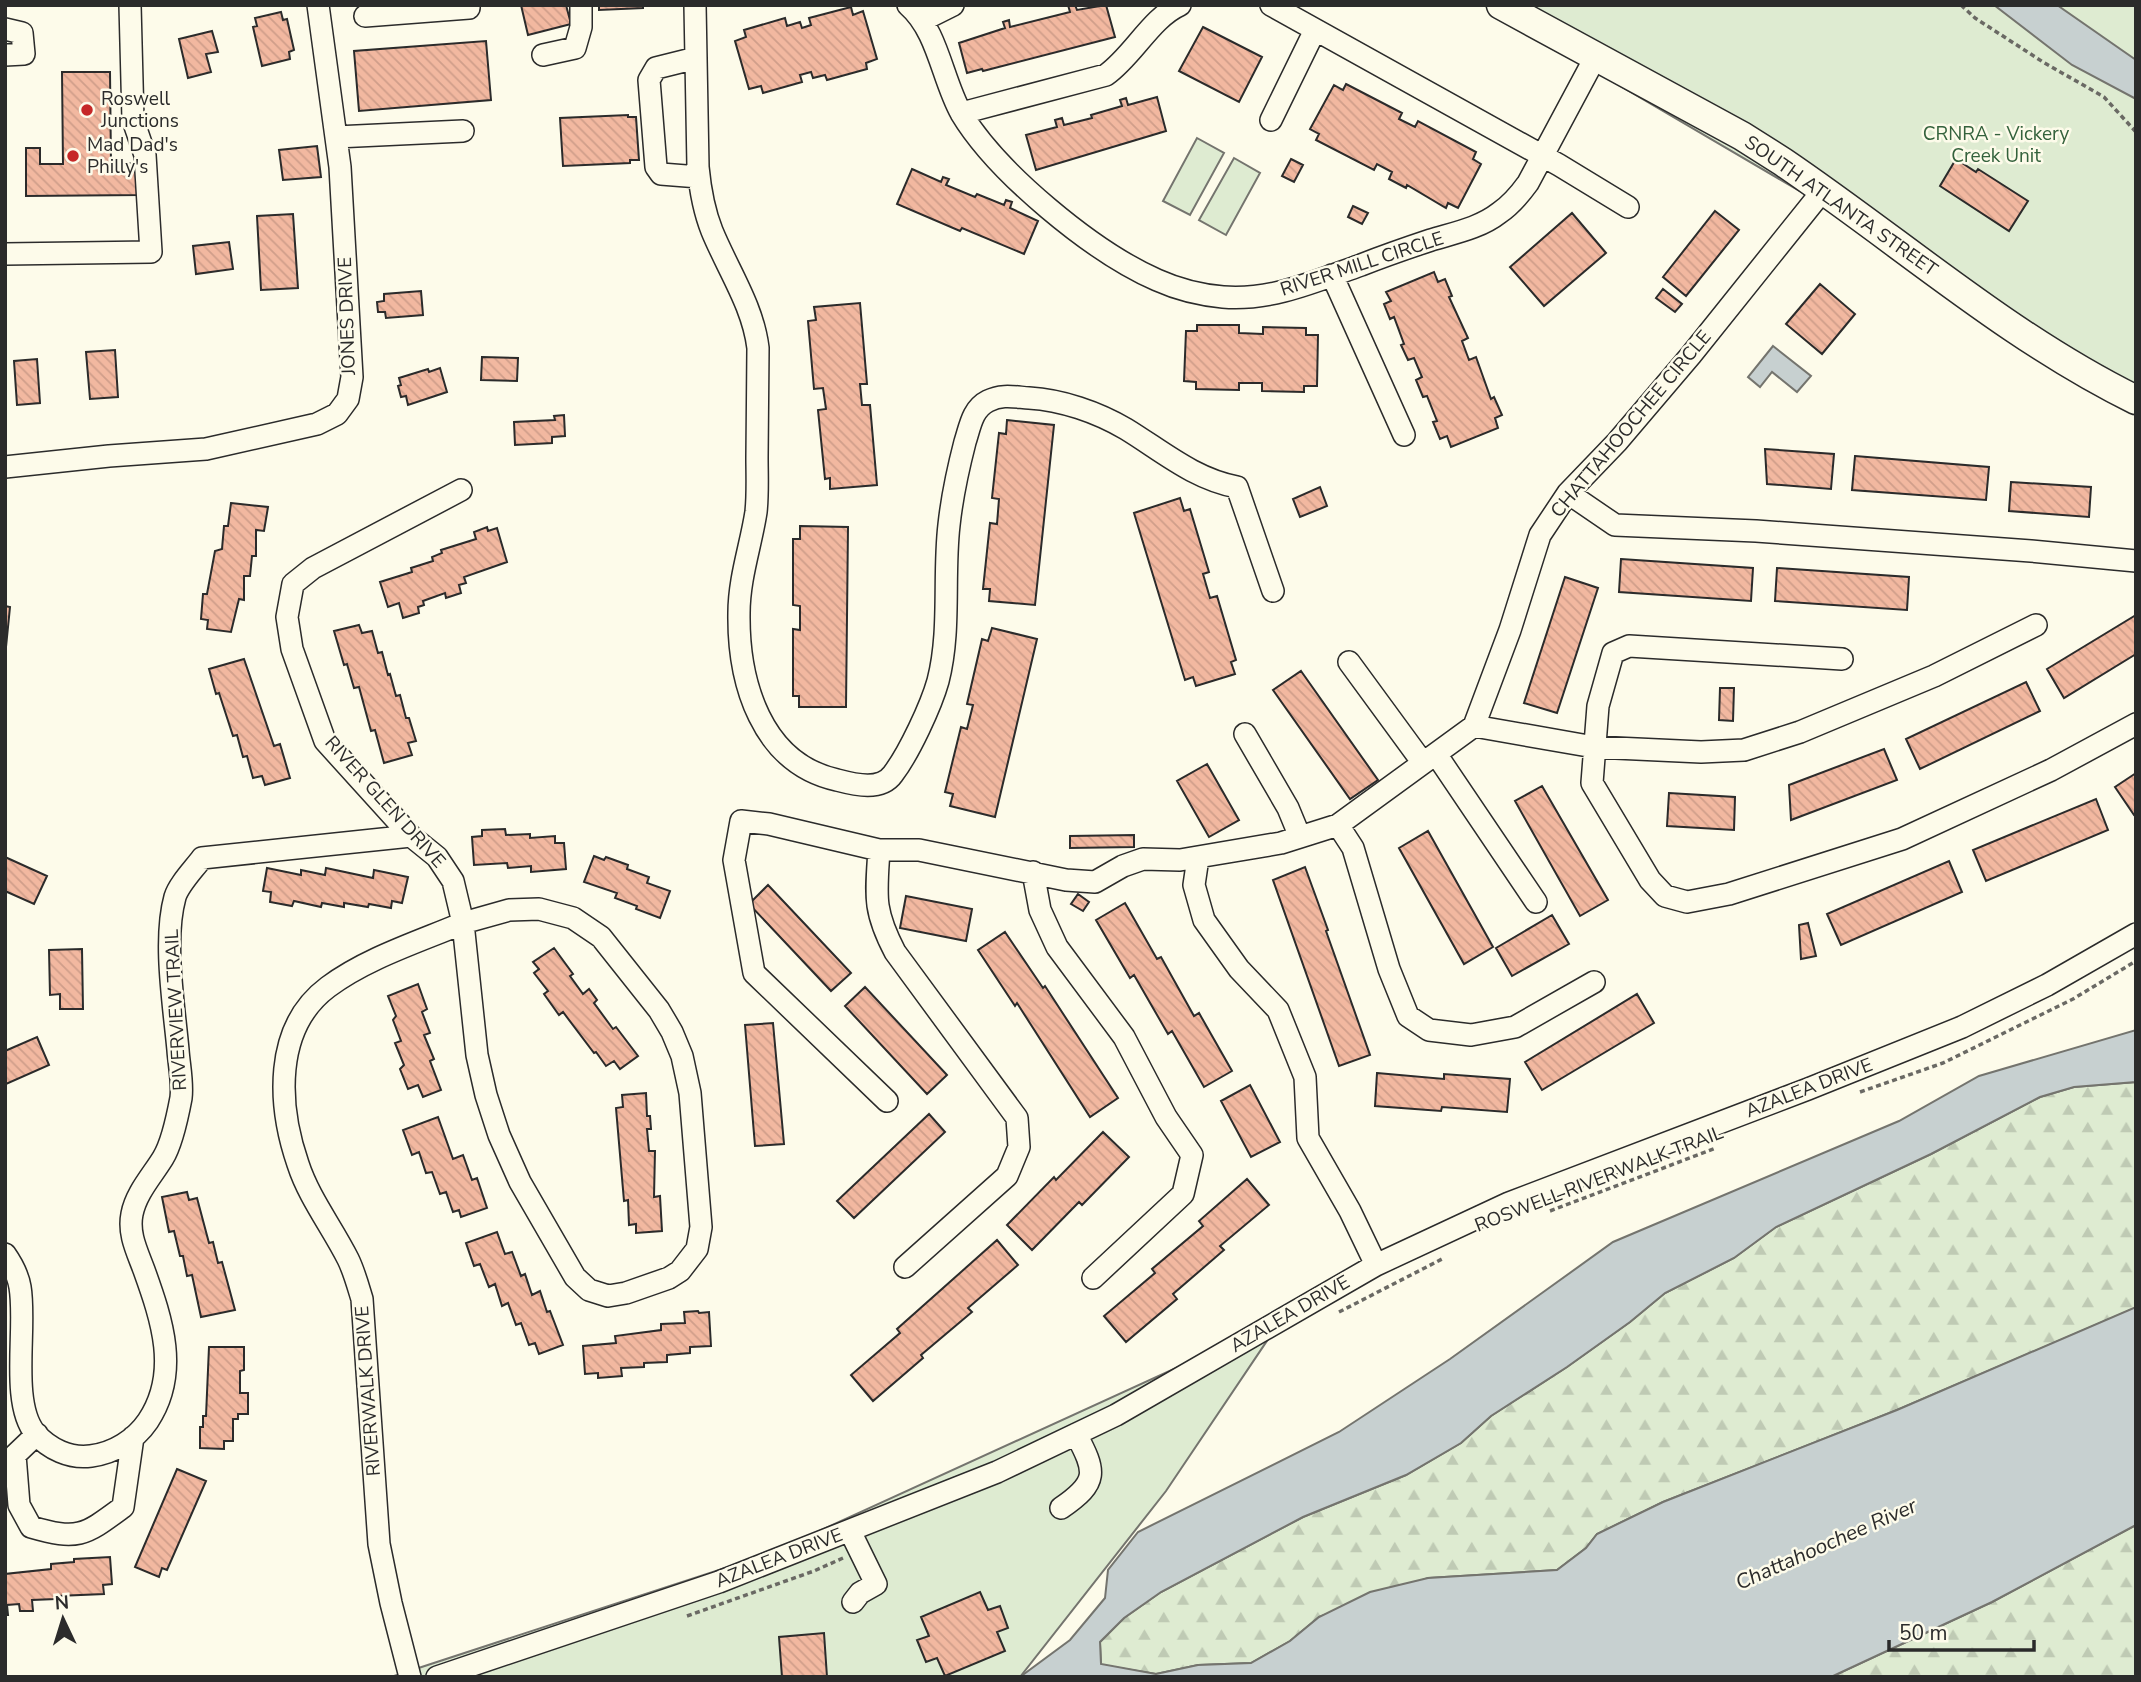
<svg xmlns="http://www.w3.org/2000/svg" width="2141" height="1682" font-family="'Nunito Sans',sans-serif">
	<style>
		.green { fill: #deebd1; stroke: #74746e; stroke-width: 2 }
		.forest { fill: url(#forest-firs); stroke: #74746e; stroke-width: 2 }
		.water { fill: #c7d0d0; stroke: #74746e; stroke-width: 2 }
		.building { fill: url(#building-back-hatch); stroke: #2b2b2b; stroke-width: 2 }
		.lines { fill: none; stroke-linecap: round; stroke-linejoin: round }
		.minor-casing { stroke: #2b2b2b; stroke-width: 24 }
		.major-casing { stroke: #2b2b2b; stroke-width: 31 }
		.path { stroke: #6a6964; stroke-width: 3.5; stroke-dasharray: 5 3.5; stroke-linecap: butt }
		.minor { stroke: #fdfbea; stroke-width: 21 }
		.major { stroke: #fdfbea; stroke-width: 28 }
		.poi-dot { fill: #c62828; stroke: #fdfbea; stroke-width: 2.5 }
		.labels { text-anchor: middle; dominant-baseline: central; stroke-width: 5; stroke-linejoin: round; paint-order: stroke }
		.poi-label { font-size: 19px; fill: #2b2b2b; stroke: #fdfbea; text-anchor: start }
		.park-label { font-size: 19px; fill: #34623c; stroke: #fdfbea }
		.street-label { font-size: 19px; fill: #2b2b2b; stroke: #fdfbea }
		.water-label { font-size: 21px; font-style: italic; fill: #2b2b2b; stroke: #fdfbea }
	</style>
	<defs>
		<pattern id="forest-firs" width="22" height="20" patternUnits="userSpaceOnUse" patternTransform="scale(1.75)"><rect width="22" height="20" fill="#deebd1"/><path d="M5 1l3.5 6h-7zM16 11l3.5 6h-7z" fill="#bfcab4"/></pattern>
		<pattern id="building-back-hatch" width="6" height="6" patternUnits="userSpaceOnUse" patternTransform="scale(1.75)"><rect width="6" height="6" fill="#f2b8a0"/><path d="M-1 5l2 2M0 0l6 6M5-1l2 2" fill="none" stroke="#d09e8a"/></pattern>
	</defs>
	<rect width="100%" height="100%" fill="#fdfbea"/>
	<!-- green -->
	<path class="green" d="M1484 5H2136V388L1564 53Z
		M1197 138 1224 153 1190 215 1163 201Z
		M1234 158 1260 173 1226 235 1199 220Z
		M1281 1320 1166 1491 1020 1677H391L771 1553Z"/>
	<!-- forest -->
	<path class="forest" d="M2136 1082V1307L2133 1309 1897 1410 1663 1502 1597 1534 1586 1548 1557 1570 1428 1578 1319 1617 1290 1641 1251 1663 1198 1665 1156 1674 1101 1665 1100 1642 1124 1618 1161 1592 1303 1517 1406 1475 1461 1443 1491 1416 1567 1367 1630 1322 1665 1293 1734 1258 1776 1227 1931 1154 2040 1097 2074 1087Z
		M2136 1525V1677H1831L1992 1602Z"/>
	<!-- water -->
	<path class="water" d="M1994 5H2057L2136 60V99L2072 65Z
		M1773 346 1811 376 1797 392 1772 372 1760 387 1748 377Z
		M2136 1030V1082L2074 1087 2040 1097 1931 1154 1776 1227 1734 1258 1665 1293 1630 1322 1567 1367 1491 1416 1461 1443 1406 1475 1303 1517 1161 1592 1124 1618 1100 1642 1101 1664 1156 1674 1198 1665 1251 1663 1290 1641 1319 1617 1370 1592 1428 1578 1557 1570 1586 1548 1597 1534 1663 1502 1897 1410 2136 1307V1525L1992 1602 1831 1677H1020L1070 1640 1105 1598 1108 1570 1138 1532 1339 1432 1450 1359 1613 1242 1899 1121 1979 1076Z"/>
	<!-- building -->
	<path class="building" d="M521 5H566L571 24 528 35Z
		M599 5H643V8L599 10Z
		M1068 5H1075L1077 10 1106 5 1115 37 983 71 982 69 967 73 959 43 1005 28 1003 22 1009 20 1010 27 1070 12Z
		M851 7 853 15 863 11 877 59 866 63 867 69 827 80 825 75 813 78 811 72 800 75 802 82 763 93 761 86 749 89 735 41 746 37 744 30 785 18 787 26 800 22 802 28 811 25 809 18Z
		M281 12 283 20 287 19 294 50 289 52 290 59 262 66 253 27 257 26 255 18Z
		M1203 27 1262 57 1239 102 1179 71Z
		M212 31 218 52 206 54 211 72 188 78 179 39Z
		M486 41 491 100 359 111 354 51Z
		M62 72H110L111 164 141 163V195L26 196V148H40V164H63Z
		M1346 84 1402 113 1399 119 1415 127 1418 121 1476 152 1473 159 1481 164 1458 208 1448 203 1446 208 1407 185 1406 188 1389 179 1392 172 1377 164 1374 170 1316 140 1319 134 1310 129 1334 85 1343 90Z
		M1157 97 1166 131 1036 170 1026 135 1057 127 1055 120 1062 118 1064 125 1092 118 1091 115 1122 106 1120 100 1126 98 1128 105Z
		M628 115V117H636L639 160H630V163L563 166 560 118Z
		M317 146 321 177 283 180 279 150Z
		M1291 159 1303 165 1294 182 1282 176Z
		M1956 159 1976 172 1978 169 2028 201 2009 231 1940 186Z
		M912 169 941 182 943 177 949 179 946 185 975 197 977 194 1004 205 1006 200 1012 202 1010 208 1038 221 1024 254 962 228 960 231 897 204Z
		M1353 206 1368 213 1362 224 1348 217Z
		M1715 211 1739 230 1686 296 1663 277Z
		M1572 213 1606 253 1544 306 1510 267Z
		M293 214 298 288 261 290 257 216Z
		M229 242 233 269 196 274 193 246Z
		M1434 272 1438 282 1445 279 1452 296 1449 297 1468 338 1462 341 1469 360 1476 357 1491 399 1494 397 1502 415 1495 418 1498 428 1451 447 1447 436 1440 439 1433 422 1437 421 1427 396 1423 397 1416 380 1422 377 1414 358 1408 360 1401 345 1404 344 1394 317 1390 319 1384 304 1391 301 1386 292Z
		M1820 284 1855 314 1822 354 1786 324Z
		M1663 289 1682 304 1675 312 1656 298Z
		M421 291 423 315 386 318 385 312H378L377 302 384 301V294Z
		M860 303 867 384H860L862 405H870L877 485 830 489V478L825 479 818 410 826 409 823 388 814 389 808 321 816 320 814 307Z
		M1197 325H1239V333L1263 334V327L1306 328V335H1318L1317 386H1304V392L1262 391V383H1239V390L1196 389V382L1184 381 1186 331H1197Z
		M115 350 118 397 90 399 86 352Z
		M482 357 518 358 517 381 481 380Z
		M37 359 40 403 17 405 14 361Z
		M440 368 447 392 408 405 406 396 401 397 398 386 401 385 399 378 428 369 429 372Z
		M564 415 565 436 552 437V443L515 445 514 422 555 420 554 416Z
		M1007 420 1054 425 1035 605 989 601 990 589H983L990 523 997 524 999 499 992 498 999 433 1006 434Z
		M1765 449 1834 454 1831 489 1767 484Z
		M1855 456 1989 467 1986 500 1852 490Z
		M2011 482 2091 487 2089 517 2009 511Z
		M1320 487 1327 506 1300 517 1293 499Z
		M1180 498 1184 511 1190 509 1209 572 1203 574 1210 598 1217 596 1236 660 1231 662 1235 674 1196 686 1193 677 1185 680 1134 513Z
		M231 503 268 507 264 531 256 530V556H252L250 576H244V600L239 599 231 632 207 629 208 620 201 619 203 594H207L215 551 222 549 224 526H228Z
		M800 526 848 527 846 707H799V696H793V629L800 630V606L793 605V539H800Z
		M487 527 488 531 497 528 507 562 464 577 466 583 459 585 461 593 446 598 445 593 423 601 424 605 418 607 419 613 403 618 399 603 388 607 380 582 412 572 411 568 433 561 432 557 442 553 441 550 476 539 474 532Z
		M1621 559 1753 568 1751 601 1619 592Z
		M1777 568 1909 577 1907 610 1775 601Z
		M1565 577 1598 588 1557 713 1524 703Z
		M5 606 10 607 5 657Z
		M2136 615V654L2064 698 2047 669Z
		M359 625 362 633 372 631 378 653 382 652 388 675 390 674 396 696 400 695 406 718H409L416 741 408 743 412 755 384 763 375 730 371 731 359 687 354 688 347 664 344 665 334 631Z
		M992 628 1037 639 995 817 950 806 953 794 945 792 961 727 967 729 973 705 967 704 982 639 988 641Z
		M244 659 274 746 280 744 290 778 265 785 262 776 253 778 247 756 243 757 237 735 233 736 219 693 216 694 209 669Z
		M1301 671 1378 780 1350 799 1273 690Z
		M2026 682 2040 711 1920 769 1906 739Z
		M1720 688H1734L1733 721 1719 720Z
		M1884 749 1897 780 1791 820 1789 785Z
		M1207 764 1239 820 1209 837 1177 781Z
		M2136 773V814L2134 815 2115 787Z
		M1542 786 1608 900 1580 916 1515 801Z
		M1669 793 1735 797 1734 830 1667 826Z
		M2096 799 2108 830 1986 881 1973 850Z
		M505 829 506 835 530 834V838L555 836V843H564L566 869 531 872V866L508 868 507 863 474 865 472 837 482 836V830Z
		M1428 831 1493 947 1464 964 1399 848Z
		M1134 835V847L1070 848V836Z
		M594 856 604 860 606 857 628 865 627 869 649 877 647 883 670 891 660 918 636 909 637 906 615 898 617 893 584 882Z
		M5 857 47 876 34 904 5 891Z
		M1949 861 1962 892 1841 945 1827 914Z
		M1305 867 1328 930 1326 931 1370 1055 1339 1066 1273 880Z
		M267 868 301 875V870L325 875 326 868 373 878 374 870 408 877 402 903 392 901 391 908 369 904 368 907 344 903V907L322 903 321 907 294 901 292 906 270 902 271 892 263 891Z
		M768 885 851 973 831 991 749 904Z
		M1078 894 1089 902 1083 911 1071 904Z
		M906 896 972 909 966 941 900 928Z
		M1125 903 1157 959 1161 957 1194 1016 1199 1013 1232 1071 1204 1087 1172 1031 1168 1034 1134 975 1130 978 1096 920Z
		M1552 915 1569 944 1512 976 1496 948Z
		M1808 923 1816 956 1801 959 1799 925Z
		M1005 932 1043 988 1045 986 1118 1098 1090 1117 1017 1003 1015 1006 978 950Z
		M554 948 573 974 570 976 583 994 589 989 597 1000 594 1003 613 1029 616 1027 638 1056 620 1069 614 1061 606 1066 596 1052 594 1053 563 1012 559 1015 544 994 548 991 534 973 539 969 533 962Z
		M82 949 83 1009H60V994L50 995 49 950Z
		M418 984 427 1009 422 1012 430 1033 424 1035 434 1059 430 1061 441 1090 423 1097 418 1085 408 1089 400 1069 404 1065 395 1043 401 1041 393 1020 396 1016 388 996Z
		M865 987 947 1075 927 1094 845 1006Z
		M1637 994 1654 1023 1542 1090 1525 1062Z
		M773 1023 784 1144 755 1146 745 1025Z
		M37 1037 49 1065 6 1084 5 1051Z
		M1377 1073 1444 1079V1074L1510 1079 1507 1112 1442 1107 1441 1111 1375 1106Z
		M1250 1085 1280 1142 1251 1157 1221 1101Z
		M646 1093 647 1116H650L651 1129H647L649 1151H655L654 1197 660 1196 662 1231 636 1233V1224L629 1225 628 1200 624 1201 616 1108 623 1107 622 1095Z
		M929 1114 945 1132 854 1218 837 1201Z
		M438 1117 453 1159 463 1155 472 1180 477 1178 487 1208 461 1217 459 1210 453 1212 446 1192 440 1194 432 1172 426 1173 419 1152 412 1155 403 1130Z
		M1103 1132 1129 1157 1082 1205 1079 1202 1032 1250 1007 1225 1054 1177 1056 1180Z
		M1247 1179 1269 1205 1220 1246 1224 1250 1173 1294 1177 1299 1126 1342 1104 1316 1155 1273 1152 1269 1203 1226 1199 1221Z
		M187 1192 189 1200 197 1198 209 1243 213 1242 218 1263 222 1262 235 1310 201 1317 192 1275 187 1276 183 1256H180L174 1231 169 1232 162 1197Z
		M497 1232 505 1254 512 1252 521 1276 525 1274 532 1295 540 1291 547 1312 550 1311 563 1345 539 1354 535 1343 529 1345 521 1323 516 1325 508 1303 502 1306 495 1284 489 1287 480 1264 474 1266 466 1243Z
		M997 1240 1018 1265 968 1308 972 1312 921 1355 923 1358 873 1401 851 1375 900 1333 897 1329Z
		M698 1311 699 1313 709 1312 711 1346 690 1347V1353L667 1355V1362L644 1363V1367L621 1368 622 1376 598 1378V1373L585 1374 583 1346 616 1343 615 1336 661 1330V1324L685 1323 684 1312Z
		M209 1347H244V1370L240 1371V1393H248V1414H238V1419H233V1441H224V1449L200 1448V1427H203V1416H206Z
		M177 1469 206 1481 167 1570 162 1568 159 1577 135 1567Z
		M110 1557 112 1584 103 1585 104 1594 57 1596 56 1599 32 1600 33 1611H20L19 1604 7 1605 8 1615H5V1574L51 1569V1564L74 1562V1559Z
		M980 1592 988 1610 1000 1606 1008 1628 997 1632 1005 1651 945 1676 937 1658 926 1662 917 1640 929 1636 921 1617Z
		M824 1633 827 1677H782L779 1637Z"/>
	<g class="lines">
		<!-- minor casing -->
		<g class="minor-casing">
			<path id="minor" d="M695 5 698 167C700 188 704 211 712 231 728 270 753 306 758 348 758 385 757 421 757 457 757 475 758 494 756 512 751 545 739 578 739 613 738 682 761 763 837 780 856 785 881 791 893 774 909 753 931 706 938 681 951 631 943 576 949 525 952 497 958 469 965 442 970 427 972 409 988 401 1002 394 1014 397 1029 398 1062 400 1097 412 1126 429 1162 451 1194 479 1237 487L1273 591
				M908 5C938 31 942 79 961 113 997 173 1093 252 1157 280 1177 289 1201 295 1223 297 1272 301 1316 281 1361 265 1384 256 1407 248 1431 240 1454 233 1480 228 1499 213 1511 205 1520 194 1528 183L1596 56
				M1271 5 1559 165 1628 207
				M365 16 469 8V5
				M923 20 953 5
				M5 29 22 33 24 54 5 55
				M543 55 575 48 581 27V5
				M696 58 656 68 649 80 656 167 661 174 699 177
				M962 113 1106 75C1133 56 1151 18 1180 5
				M1271 120 1315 30
				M336 137 463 131
				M5 254 151 252 145 155 133 120 130 5
				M1332 275 1404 435
				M5 467 109 456 206 449 317 424 337 414 348 399 352 377 340 167 318 5
				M1568 493 1615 525 1756 531 2031 551 2136 561
				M1842 659 1629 646 1613 653 1598 706 1592 783 1650 880 1665 896 1687 902 1729 894 1902 839 2051 770 2136 724
				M1349 662 1423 763
				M1474 726 1594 747 1701 752 1744 750 1800 732 1934 676 2036 625
				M1245 734 1288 808 1300 837
				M1436 754 1536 902
				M1338 825 1353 848 1389 969 1408 1016 1429 1030 1471 1035 1515 1027 1594 982
				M879 850C876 896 873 910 895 952L1017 1118 1019 1147 1007 1176 905 1267
				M1198 858 1194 885 1204 920 1239 969 1278 1010 1305 1077 1308 1138 1350 1211 1376 1265
				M1033 872 1040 910 1057 947 1124 1037 1166 1117 1192 1155 1183 1194 1093 1278
				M539 909 573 918 601 937 659 1010 672 1032 682 1056 690 1093 701 1227 697 1249 680 1271 669 1278 626 1293 608 1296 589 1290 575 1277 520 1182 499 1135 486 1095 477 1055 463 923 509 910Z
				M887 1101 754 973 734 860 741 821 769 824 879 850H919L1066 880 1095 882 1123 866 1143 859 1180 860 1281 843 1338 825 1474 726 1510 630 1540 535 1568 493 1617 442 1691 355 1824 189
				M5 1254C12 1264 18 1275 20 1287 27 1327 10 1402 35 1433 49 1449 70 1459 91 1456 114 1453 135 1440 148 1421 180 1373 162 1320 144 1270 137 1251 128 1234 132 1214 136 1193 152 1176 163 1158 171 1145 178 1114 181 1098 183 1083 179 1065 178 1050 174 1006 163 940 175 897 179 884 194 869 202 858L411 836
				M37 1434 15 1455 19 1505 31 1527C79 1541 85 1535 123 1507L133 1437
				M1061 1508C1099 1482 1096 1472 1076 1434
				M850 1531 876 1584 860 1593 853 1602
				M410 1677 391 1603 379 1544 362 1299C358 1286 354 1271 348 1259 332 1227 309 1198 298 1164 278 1106 273 1028 328 987 367 958 418 942 463 923L453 881 437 857 411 836 325 741 292 649 287 617 293 584 313 568 461 490
				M437 1677 719 1582 997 1472 1116 1415 1376 1265 1509 1203 1808 1089 1962 1027 2047 985 2136 934"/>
		</g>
		<!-- major casing -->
		<g class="major-casing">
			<path id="major" d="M1501 5 1742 136 1783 162C1901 242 2008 337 2136 400"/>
		</g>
		<!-- path -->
		<path class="path" d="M1961 5 1975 18 2043 62 2104 97 2136 132
			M1860 1092 1943 1063 2073 999 2136 961
			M1550 1211 1716 1148
			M1339 1312 1444 1258
			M687 1616 814 1571 843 1558"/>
		<!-- minor -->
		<use href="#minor" class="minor"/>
		<!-- major -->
		<use href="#major" class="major"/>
	</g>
	<!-- markers -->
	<g class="poi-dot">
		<circle cx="87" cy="110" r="7"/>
		<circle cx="73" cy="156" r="7"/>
	</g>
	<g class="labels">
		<!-- poi labels -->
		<g class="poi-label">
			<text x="101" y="99">Roswell<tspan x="101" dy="22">Junctions</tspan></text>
			<text x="87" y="145">Mad Dad's<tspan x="87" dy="22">Philly's</tspan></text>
		</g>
		<!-- park labels -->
		<g class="park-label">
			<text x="1996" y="134">CRNRA - Vickery<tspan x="1996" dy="22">Creek Unit</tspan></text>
		</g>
		<!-- street labels -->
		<g class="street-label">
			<text transform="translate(1841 206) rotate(35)">SOUTH ATLANTA STREET</text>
			<text transform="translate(1362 264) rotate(-18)">RIVER MILL CIRCLE</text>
			<text transform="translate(347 316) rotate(-92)">JONES DRIVE</text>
			<text transform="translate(1631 424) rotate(-50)">CHATTAHOOCHEE CIRCLE</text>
			<text transform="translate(385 802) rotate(48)">RIVER GLEN DRIVE</text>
			<text transform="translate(176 1010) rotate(-93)">RIVERVIEW TRAIL</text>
			<text transform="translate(1809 1088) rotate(-21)">AZALEA DRIVE</text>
			<text transform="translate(1599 1179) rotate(-21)">ROSWELL RIVERWALK TRAIL</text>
			<text transform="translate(1290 1314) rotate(-30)">AZALEA DRIVE</text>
			<text transform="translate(368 1391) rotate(-94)">RIVERWALK DRIVE</text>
			<text transform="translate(779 1558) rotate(-21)">AZALEA DRIVE</text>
		</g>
		<!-- water labels -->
		<g class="water-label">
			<text transform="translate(1826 1544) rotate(-24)">Chattahoochee River</text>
		</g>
	</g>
	<!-- border -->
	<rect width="2141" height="1682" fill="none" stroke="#2b2b2b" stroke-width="14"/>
	<!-- north arrow -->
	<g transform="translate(63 1619) rotate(356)" stroke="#fdfbea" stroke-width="5" paint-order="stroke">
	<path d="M0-5L12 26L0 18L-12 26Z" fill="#2b2b2b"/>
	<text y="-10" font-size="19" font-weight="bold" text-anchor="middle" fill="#2b2b2b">N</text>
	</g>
	<!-- scale -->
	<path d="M1889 1640v10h145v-10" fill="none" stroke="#2b2b2b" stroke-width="3.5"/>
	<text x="1899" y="1640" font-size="21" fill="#2b2b2b" stroke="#fdfbea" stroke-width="5" paint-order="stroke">50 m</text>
</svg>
